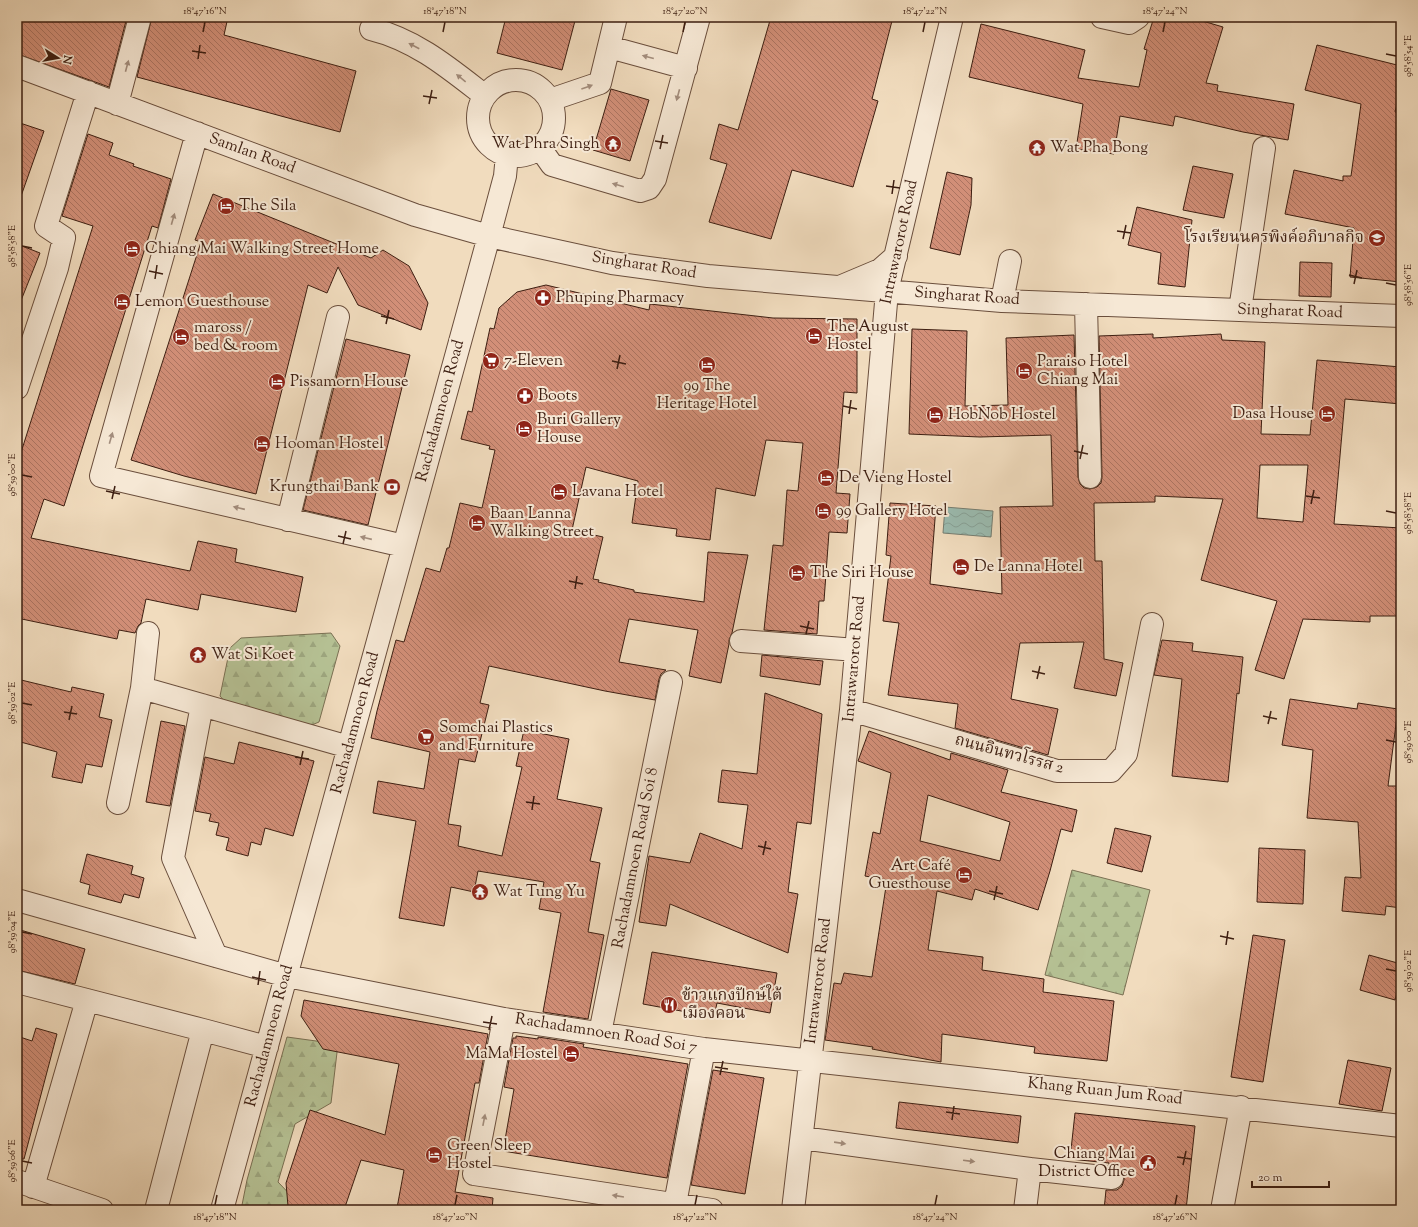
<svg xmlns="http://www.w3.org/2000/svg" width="1418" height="1227" font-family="'Sorts Mill Goudy','Noto Serif Thai',serif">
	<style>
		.forest { fill: url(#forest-firs); stroke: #7a7053 }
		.water { fill: url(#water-waves); stroke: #757d71 }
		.building { fill: url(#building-back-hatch); stroke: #3d1e11; fill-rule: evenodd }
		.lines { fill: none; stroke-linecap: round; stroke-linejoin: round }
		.minor-casing { stroke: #6a4e3c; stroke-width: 24 }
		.minor { stroke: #f6e8d5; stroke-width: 22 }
		.oneway { fill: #a38d7d }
		.ticks { fill: none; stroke: #3d1e11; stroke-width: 1.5 }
		.labels { text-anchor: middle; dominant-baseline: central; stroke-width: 4; stroke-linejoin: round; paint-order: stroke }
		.poi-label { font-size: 16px; fill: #3d1e11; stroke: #f6e8d5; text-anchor: start }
		.street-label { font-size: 16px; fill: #3d1e11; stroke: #f6e8d5 }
		.neatline { fill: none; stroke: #3d1e11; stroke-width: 1.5 }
		.ticks-label { font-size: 10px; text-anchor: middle; fill: #3d1e11 }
	</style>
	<defs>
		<pattern id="forest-firs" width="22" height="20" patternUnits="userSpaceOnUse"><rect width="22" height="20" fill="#b6c295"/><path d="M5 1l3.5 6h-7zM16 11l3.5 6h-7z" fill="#9da67f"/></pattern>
		<pattern id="water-waves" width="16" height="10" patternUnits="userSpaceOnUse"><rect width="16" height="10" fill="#9bbcb1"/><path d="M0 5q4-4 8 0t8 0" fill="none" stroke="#86a197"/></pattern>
		<pattern id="building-back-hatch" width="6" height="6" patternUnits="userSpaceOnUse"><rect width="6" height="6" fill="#d28f78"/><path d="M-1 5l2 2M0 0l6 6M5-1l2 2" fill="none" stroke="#ac7461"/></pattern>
	</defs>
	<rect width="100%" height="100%" fill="#f1dcbe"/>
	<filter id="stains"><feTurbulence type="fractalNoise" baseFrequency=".005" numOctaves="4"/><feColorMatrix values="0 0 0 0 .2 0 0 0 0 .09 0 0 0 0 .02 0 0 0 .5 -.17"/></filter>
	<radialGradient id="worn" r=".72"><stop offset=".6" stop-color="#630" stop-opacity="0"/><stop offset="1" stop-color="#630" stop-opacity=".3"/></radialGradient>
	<!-- forest -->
	<path class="forest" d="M331 633 340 646 319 722 307 727 227 704 220 696 230 648 241 638Z
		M1072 870 1150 890 1123 995 1045 975Z
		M287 1037 338 1044 331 1103 295 1124 278 1182 301 1206V1210H241L247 1180Z"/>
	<!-- water -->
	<path class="water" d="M945 507 993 511 991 537 943 533Z"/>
	<!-- building -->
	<path class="building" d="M17 17H127L109 87 17 54Z
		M152 17H228L224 35 356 71 340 132 137 77Z
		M506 17H576L562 70 497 53Z
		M771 17H893L872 99 878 101 853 187 792 170 771 239 709 222 727 164 710 159 719 124 738 130Z
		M1154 17H1189L1223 27 1206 83 1218 85 1217 91 1294 104 1288 140 1243 132 1175 116 1173 126 1120 116 1114 154 1076 149 1083 104 969 77 981 24 1085 50 1078 78 1139 87 1147 50 1144 49Z
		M1317 45 1401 66V86L1395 112 1401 113V282L1350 277 1354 228 1285 214 1294 170 1343 181V176H1351L1361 104 1305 90Z
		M611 89 649 100 630 161 593 150Z
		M17 122 44 131 20 199 17 198Z
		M88 134 113 143 109 155 134 164 133 166 171 179 158 228 152 226 64 506 44 499 31 538 190 571 198 541 237 549 235 562 303 577 296 612 201 594 198 610 146 599 141 623 138 626 135 633 119 630 117 639 17 618V465L93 226 62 216Z
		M1193 166 1233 174 1224 218 1183 210Z
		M947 172 972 178 971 205 960 255 930 248Z
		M213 194 371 258 383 250 409 266 428 303 421 330 358 305 338 267 327 293 308 285 256 494 184 476 131 460 201 242 195 240Z
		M1137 207 1192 220 1185 287 1158 284 1161 253 1128 245Z
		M17 244 40 253 18 308 17 307Z
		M1300 262 1332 263 1331 297 1299 296Z
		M546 285 649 310 650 304 773 318 857 319V393L844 392 836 493 850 494 847 533 829 532 824 601H819L817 634 764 630 773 545 783 546 787 490 798 491 803 443 766 440 755 496 716 488 710 540 676 536 677 529 632 523 638 481 586 467 572 530 603 537 593 579 599 580 598 582 634 590V592L704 602 708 552 748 555 732 633 729 640V644L721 683 689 676 698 630 629 619 619 662 666 670 661 674 659 679 655 700 605 691 489 666 480 703 489 705 475 762 459 759 448 824 461 826 458 846 502 856 522 767 516 766 524 730 569 739 557 799 602 808 590 861 600 863 588 932 604 935 588 1019 543 1012 561 913 539 909 544 882 478 871 474 892 451 887 444 926 399 918 416 821 373 813 378 781 424 789 430 752 371 738 377 711 396 640 404 642 426 568 440 572 447 548H449L460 503 482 508 495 450 489 449 490 446 461 439 468 411 472 412 490 328 494 329 499 308 517 292Z
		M912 329 967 331 965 406 1008 405 1006 338 1074 335 1078 477 1080 484 1084 488 1090 489 1097 487 1101 483 1102 477 1099 336 1153 334V338L1221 334 1222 340 1265 342 1261 434 1310 435 1317 360 1401 367V404L1345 399 1334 524 1401 528V616H1370V622L1303 619 1284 679 1255 670 1277 601 1201 580 1223 499 1155 496V502L1094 503 1095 561H1102L1104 659 1123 663 1116 696 1074 688 1084 642 1020 643 1011 699 1058 709 1048 755 955 728 958 704 888 695 899 623 883 621 891 556 886 555 890 503 936 506 930 584 1002 594 1000 507 1053 506 1051 435 980 437 909 434ZM1260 465H1308L1303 522 1257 518Z
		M346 339 410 355 368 525 303 510Z
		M1162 640 1193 643 1192 651 1243 657 1239 694 1237 693 1228 782 1172 776 1182 679 1154 675Z
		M762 655 823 661 820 685 760 676Z
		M17 679 71 692 72 687 104 694 99 717 112 720 102 767 86 764 82 783 52 777 57 752 17 741Z
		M765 693 822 714 811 824 797 822 788 892 798 894 788 953 670 904 666 926 639 922 649 856 690 863 700 833 742 849 748 805 718 802 722 770 757 774Z
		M1290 699 1357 709 1358 703 1398 709 1388 786H1401V908L1386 906 1385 915 1342 911 1345 877 1361 878 1358 822 1307 818 1313 750 1282 745Z
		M161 721 185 726 170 806 146 802Z
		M869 731 950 760 951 753 1008 770 1001 792 1077 810 1072 832 1061 829 1050 871 1038 910 975 889 972 900 937 891 928 950 983 957 982 970 1044 979 1043 992 1114 1001 1107 1061 1034 1053 1035 1047 942 1034 941 1062 872 1049 873 1047 825 1040 834 983 841 984 844 973 872 977 887 880 865 876 873 832 880 834 891 773 858 761ZM928 795 1010 822 1000 861 920 841Z
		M239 742 314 761 293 836 265 828 261 845 251 842 248 856 226 850 229 838 216 835 219 823 209 821 211 814 195 811 205 757 234 764Z
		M1115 828 1151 836 1142 872 1107 863Z
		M1259 848 1305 850 1303 904 1257 902Z
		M87 854 133 866 131 874 144 878 139 898 124 894 121 903 88 894 90 885 80 882Z
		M17 929 85 949 75 984 17 970Z
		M1253 935 1285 940 1263 1082 1231 1077Z
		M652 952 777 973 770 1013 717 1003 714 1017 643 1004Z
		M1369 955 1401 964V976L1395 1000 1360 990Z
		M304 1000 488 1034 479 1083H475L455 1192 493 1198 492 1210H410L397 1208 404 1170 361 1160 344 1210H300L288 1206 286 1183 310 1110 385 1135 399 1064 323 1049 301 1016Z
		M36 1028 57 1034 24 1159H17V1036L32 1041Z
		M516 1036 538 1039V1037L584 1044 583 1047 688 1064 667 1178 503 1151 514 1089 504 1087 513 1038H516Z
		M1348 1060 1391 1068 1382 1111 1339 1104Z
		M713 1070 764 1078 745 1194 691 1185Z
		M899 1102 1021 1116 1018 1143 896 1128Z
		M1075 1113 1195 1126 1186 1210H1104L1106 1190H1117L1122 1186 1124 1180V1173L1119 1168 1109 1165V1163L1070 1159Z"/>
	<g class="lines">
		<!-- minor casing -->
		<g class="minor-casing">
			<path id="minor" d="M1102 17 1129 23 1138 17
				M371 29C416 40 449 68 485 96
				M609 47 686 68
				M17 66 415 215 489 236 612 263 708 276 1002 301 1401 316
				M478 118a38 38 0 1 1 76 0a38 38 0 1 1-76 0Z
				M550 100 600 83 616 17
				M117 104 140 17
				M197 133 101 476 404 546
				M540 148 552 165 640 191 649 188 655 179 699 17
				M842 286 880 270 896 256
				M1002 301 1010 261
				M1086 304 1090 477
				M1240 310 1264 148
				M17 388 57 268 64 238 46 226 88 92
				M288 520 338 317
				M148 633 142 688 349 747
				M741 641 856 650
				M202 705 173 858 216 956
				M851 710 1057 771H1111L1126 754 1152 624
				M118 803 142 688
				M17 900 287 976 504 1019 704 1049 1401 1126
				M17 982 203 1030
				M504 1019 474 1174 712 1210
				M600 1033 671 682
				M802 1138 1030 1169 1025 1210
				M1030 1169 1112 1178
				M17 1181 102 1210
				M33 1187 87 1000
				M675 1204 704 1049
				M156 1210 203 1030 267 1047
				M222 1210 489 236 505 176 507 155
				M793 1210 851 710 887 291 952 17
				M1222 1210 1241 1107"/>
		</g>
		<!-- minor -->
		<use href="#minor" class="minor"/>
	</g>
	<!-- one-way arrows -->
	<defs><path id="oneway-solid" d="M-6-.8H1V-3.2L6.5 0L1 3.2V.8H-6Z"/></defs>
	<g class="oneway">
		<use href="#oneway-solid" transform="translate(414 46) rotate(-152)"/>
		<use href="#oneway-solid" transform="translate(648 57) rotate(-165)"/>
		<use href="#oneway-solid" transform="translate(127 66) rotate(-75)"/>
		<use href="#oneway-solid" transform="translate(461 78) rotate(-141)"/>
		<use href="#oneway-solid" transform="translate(587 87) rotate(-20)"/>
		<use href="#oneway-solid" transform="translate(678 95) rotate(105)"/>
		<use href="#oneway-solid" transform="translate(618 185) rotate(-164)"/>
		<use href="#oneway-solid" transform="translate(173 219) rotate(-74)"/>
		<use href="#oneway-solid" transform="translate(111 438) rotate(-74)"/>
		<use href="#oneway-solid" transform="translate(239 508) rotate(-167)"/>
		<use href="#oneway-solid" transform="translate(366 538) rotate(-167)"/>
		<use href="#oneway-solid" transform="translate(484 1120) rotate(-79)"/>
		<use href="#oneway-solid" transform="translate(840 1143) rotate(8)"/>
		<use href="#oneway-solid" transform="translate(969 1161) rotate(7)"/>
		<use href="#oneway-solid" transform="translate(618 1196) rotate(-171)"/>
	</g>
	<!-- ticks -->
	<path class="ticks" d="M203 32 205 22M443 32 445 22M683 32 685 22M923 32 925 22M1163 32 1165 22M192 51 206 53M1386 54 1396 56M198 59 200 45M423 96 437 98M429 104 432 90M655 141 668 143M660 149 663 135M886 186 900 188M892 194 894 180M1117 231 1131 233M1123 239 1126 225M22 246 32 248M149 271 163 274M1349 275 1362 278M155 279 157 265M1386 283 1396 285M1354 284 1357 270M381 316 394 319M386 324 389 310M612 361 626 364M617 369 620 355M843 406 857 409M849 414 851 400M1074 451 1088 454M1080 459 1083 445M22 475 32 477M106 491 120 494M1306 496 1320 498M112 499 115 486M1311 504 1314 490M1386 511 1396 513M338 536 351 539M343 544 346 531M569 581 583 584M575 589 577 576M800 626 814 629M806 634 809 621M1032 671 1045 674M1037 679 1040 666M22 703 32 705M64 712 77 714M1263 716 1277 719M69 720 72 706M1268 724 1271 711M1386 740 1396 742M295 757 309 759M300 765 303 751M526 802 540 804M532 810 534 796M758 846 771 849M763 855 766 841M989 891 1003 894M994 900 997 886M22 932 32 934M1220 936 1234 939M1226 945 1228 931M1386 969 1396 971M252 977 266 980M258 985 260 971M483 1022 497 1024M489 1030 492 1016M715 1067 728 1069M720 1075 723 1061M946 1112 960 1114M952 1120 954 1106M1177 1157 1191 1159M22 1161 32 1163M1183 1165 1186 1151M215 1205 217 1195M455 1205 457 1195M695 1205 697 1195M935 1205 937 1195M1175 1205 1177 1195"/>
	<!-- icons -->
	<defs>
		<g id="temple-disc" transform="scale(0.9)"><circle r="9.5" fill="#8f2418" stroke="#f6e8d5"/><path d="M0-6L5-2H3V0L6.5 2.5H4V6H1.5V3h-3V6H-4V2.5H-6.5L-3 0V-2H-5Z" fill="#fff"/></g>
		<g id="hotel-disc" transform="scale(0.9)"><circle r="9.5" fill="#8f2418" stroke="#f6e8d5"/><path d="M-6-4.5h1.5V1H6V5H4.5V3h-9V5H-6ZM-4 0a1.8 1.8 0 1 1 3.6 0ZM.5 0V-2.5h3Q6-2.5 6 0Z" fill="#fff"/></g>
		<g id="school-disc" transform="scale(0.9)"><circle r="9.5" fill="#8f2418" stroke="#f6e8d5"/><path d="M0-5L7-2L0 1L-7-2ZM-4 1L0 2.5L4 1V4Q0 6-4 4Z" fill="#fff"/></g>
		<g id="pharmacy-disc" transform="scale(0.9)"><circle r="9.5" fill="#8f2418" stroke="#f6e8d5"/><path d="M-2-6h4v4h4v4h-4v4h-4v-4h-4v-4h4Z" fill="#fff"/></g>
		<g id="supermarket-disc" transform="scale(0.9)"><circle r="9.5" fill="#8f2418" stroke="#f6e8d5"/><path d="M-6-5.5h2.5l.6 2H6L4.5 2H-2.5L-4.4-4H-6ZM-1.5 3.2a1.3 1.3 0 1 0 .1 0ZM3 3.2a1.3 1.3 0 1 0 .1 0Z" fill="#fff"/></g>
		<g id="bank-disc" transform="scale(0.9)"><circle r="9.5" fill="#8f2418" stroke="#f6e8d5"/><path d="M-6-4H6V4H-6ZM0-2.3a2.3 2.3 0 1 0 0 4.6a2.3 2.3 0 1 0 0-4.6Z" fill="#fff"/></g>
		<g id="restaurant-disc" transform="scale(0.9)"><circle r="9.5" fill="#8f2418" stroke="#f6e8d5"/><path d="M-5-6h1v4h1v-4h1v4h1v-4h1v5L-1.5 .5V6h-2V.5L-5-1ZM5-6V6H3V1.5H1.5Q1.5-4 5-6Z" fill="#fff"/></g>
		<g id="civic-disc" transform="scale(0.9)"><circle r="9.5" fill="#8f2418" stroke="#f6e8d5"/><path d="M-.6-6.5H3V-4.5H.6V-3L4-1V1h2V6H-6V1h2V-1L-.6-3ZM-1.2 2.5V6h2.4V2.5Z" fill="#fff"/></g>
	</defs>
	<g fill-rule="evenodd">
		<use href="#temple-disc" x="613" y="144"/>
		<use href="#temple-disc" x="1037" y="148"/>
		<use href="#hotel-disc" x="226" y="206"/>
		<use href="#school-disc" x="1377" y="238"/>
		<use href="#hotel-disc" x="132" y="249"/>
		<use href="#pharmacy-disc" x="543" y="298"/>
		<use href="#hotel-disc" x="122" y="302"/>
		<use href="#hotel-disc" x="814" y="336"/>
		<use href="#hotel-disc" x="181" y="337"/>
		<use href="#supermarket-disc" x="491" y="361"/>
		<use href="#hotel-disc" x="707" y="365"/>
		<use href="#hotel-disc" x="1024" y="371"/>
		<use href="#hotel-disc" x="277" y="382"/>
		<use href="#pharmacy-disc" x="525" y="396"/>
		<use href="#hotel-disc" x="1327" y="414"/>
		<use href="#hotel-disc" x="935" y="415"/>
		<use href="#hotel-disc" x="524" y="429"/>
		<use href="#hotel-disc" x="262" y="444"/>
		<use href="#hotel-disc" x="826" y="478"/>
		<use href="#bank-disc" x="392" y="487"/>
		<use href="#hotel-disc" x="559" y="492"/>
		<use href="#hotel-disc" x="823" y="511"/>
		<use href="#hotel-disc" x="477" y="523"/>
		<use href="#hotel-disc" x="961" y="567"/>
		<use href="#hotel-disc" x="797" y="573"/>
		<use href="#temple-disc" x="198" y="655"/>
		<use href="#supermarket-disc" x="426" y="737"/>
		<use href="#hotel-disc" x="964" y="875"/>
		<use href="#temple-disc" x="480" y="892"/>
		<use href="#restaurant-disc" x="669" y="1005"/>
		<use href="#hotel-disc" x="571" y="1054"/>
		<use href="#hotel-disc" x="434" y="1155"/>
		<use href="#civic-disc" x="1148" y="1163"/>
	</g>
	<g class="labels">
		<!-- poi labels -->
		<g class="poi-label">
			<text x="600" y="144" text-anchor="end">Wat Phra Singh</text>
			<text x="1050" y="148">Wat Pha Bong</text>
			<text x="239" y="206">The Sila</text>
			<text x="1364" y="238" text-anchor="end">โรงเรียนนครพิงค์อภิบาลกิจ</text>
			<text x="145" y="249">Chiang Mai Walking Street Home</text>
			<text x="556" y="298">Phuping Pharmacy</text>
			<text x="135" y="302">Lemon Guesthouse</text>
			<text x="827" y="327">The August<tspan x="827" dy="18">Hostel</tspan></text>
			<text x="194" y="328">maross /<tspan x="194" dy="18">bed &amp; room</tspan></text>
			<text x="504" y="361">7-Eleven</text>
			<text x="1037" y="362">Paraiso Hotel<tspan x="1037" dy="18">Chiang Mai</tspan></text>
			<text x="290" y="382">Pissamorn House</text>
			<text x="707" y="386" text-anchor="middle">99 The<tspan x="707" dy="18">Heritage Hotel</tspan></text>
			<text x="538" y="396">Boots</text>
			<text x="1314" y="414" text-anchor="end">Dasa House</text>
			<text x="948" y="415">HobNob Hostel</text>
			<text x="537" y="420">Buri Gallery<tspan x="537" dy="18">House</tspan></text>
			<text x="275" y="444">Hooman Hostel</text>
			<text x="839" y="478">De Vieng Hostel</text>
			<text x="379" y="487" text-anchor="end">Krungthai Bank</text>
			<text x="572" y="492">Lavana Hotel</text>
			<text x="836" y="511">99 Gallery Hotel</text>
			<text x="490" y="514">Baan Lanna<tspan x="490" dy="18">Walking Street</tspan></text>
			<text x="974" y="567">De Lanna Hotel</text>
			<text x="810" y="573">The Siri House</text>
			<text x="211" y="655">Wat Si Koet</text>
			<text x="439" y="728">Somchai Plastics<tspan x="439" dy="18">and Furniture</tspan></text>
			<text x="951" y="866" text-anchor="end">Art Café<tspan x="951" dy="18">Guesthouse</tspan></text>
			<text x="493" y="892">Wat Tung Yu</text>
			<text x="682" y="996">ข้าวแกงปักษ์ใต้<tspan x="682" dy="18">เมืองคอน</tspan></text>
			<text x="558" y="1054" text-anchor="end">MaMa Hostel</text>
			<text x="447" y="1146">Green Sleep<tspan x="447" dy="18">Hostel</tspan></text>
			<text x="1135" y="1154" text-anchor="end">Chiang Mai<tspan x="1135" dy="18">District Office</tspan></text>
		</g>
		<!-- street labels -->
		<g class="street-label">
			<text transform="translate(252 154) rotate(20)">Samlan Road</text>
			<text transform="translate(900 242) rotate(-78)">Intrawarorot Road</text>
			<text transform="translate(644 266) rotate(9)">Singharat Road</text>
			<text transform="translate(967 297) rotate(4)">Singharat Road</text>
			<text transform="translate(1290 312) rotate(2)">Singharat Road</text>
			<text transform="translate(441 411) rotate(-75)">Rachadamnoen Road</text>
			<text transform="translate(855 659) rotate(-85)">Intrawarorot Road</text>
			<text transform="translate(356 723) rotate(-75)">Rachadamnoen Road</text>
			<text transform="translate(1009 755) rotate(15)">ถนนอินทวโรรส 2</text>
			<text transform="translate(636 858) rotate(-79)">Rachadamnoen Road Soi 8</text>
			<text transform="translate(819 981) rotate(-83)">Intrawarorot Road</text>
			<text transform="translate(606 1034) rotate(9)">Rachadamnoen Road Soi 7</text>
			<text transform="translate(270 1036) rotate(-75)">Rachadamnoen Road</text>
			<text transform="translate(1105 1092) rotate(6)">Khang Ruan Jum Road</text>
		</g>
	</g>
	<!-- margin -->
	<rect width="1418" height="1227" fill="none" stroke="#f1dcbe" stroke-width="44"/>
	<!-- north arrow -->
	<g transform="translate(58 58) rotate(101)" stroke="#f6e8d5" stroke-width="3" paint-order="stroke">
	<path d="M0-3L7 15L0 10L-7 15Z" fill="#3d1e11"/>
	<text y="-6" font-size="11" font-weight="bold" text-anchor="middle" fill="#3d1e11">N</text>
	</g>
	<!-- scale -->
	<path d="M1252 1181v6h77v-6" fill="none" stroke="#3d1e11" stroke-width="2"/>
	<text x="1258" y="1181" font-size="12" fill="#3d1e11" stroke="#f6e8d5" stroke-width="3" paint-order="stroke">20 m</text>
	<rect x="22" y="22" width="1374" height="1183" class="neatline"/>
	<g class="ticks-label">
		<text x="205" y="14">18°47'16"N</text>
		<text x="445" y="14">18°47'18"N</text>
		<text x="685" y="14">18°47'20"N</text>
		<text x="925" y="14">18°47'22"N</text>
		<text x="1165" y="14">18°47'24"N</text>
		<text transform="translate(1407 56) rotate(-90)" y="4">98°58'54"E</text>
		<text transform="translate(11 246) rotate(-90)" y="4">98°58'58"E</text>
		<text transform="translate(1407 285) rotate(-90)" y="4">98°58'56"E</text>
		<text transform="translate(11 475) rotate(-90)" y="4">98°59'00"E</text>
		<text transform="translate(1407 513) rotate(-90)" y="4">98°58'58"E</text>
		<text transform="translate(11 703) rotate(-90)" y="4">98°59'02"E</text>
		<text transform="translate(1407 742) rotate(-90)" y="4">98°59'00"E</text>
		<text transform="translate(11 932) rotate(-90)" y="4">98°59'04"E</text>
		<text transform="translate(1407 971) rotate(-90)" y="4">98°59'02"E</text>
		<text transform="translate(11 1161) rotate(-90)" y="4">98°59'06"E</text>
		<text x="215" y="1220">18°47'18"N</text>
		<text x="455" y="1220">18°47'20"N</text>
		<text x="695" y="1220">18°47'22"N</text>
		<text x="935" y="1220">18°47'24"N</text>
		<text x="1175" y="1220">18°47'26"N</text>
	</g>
	<rect width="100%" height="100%" filter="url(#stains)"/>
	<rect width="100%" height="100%" fill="url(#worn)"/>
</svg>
